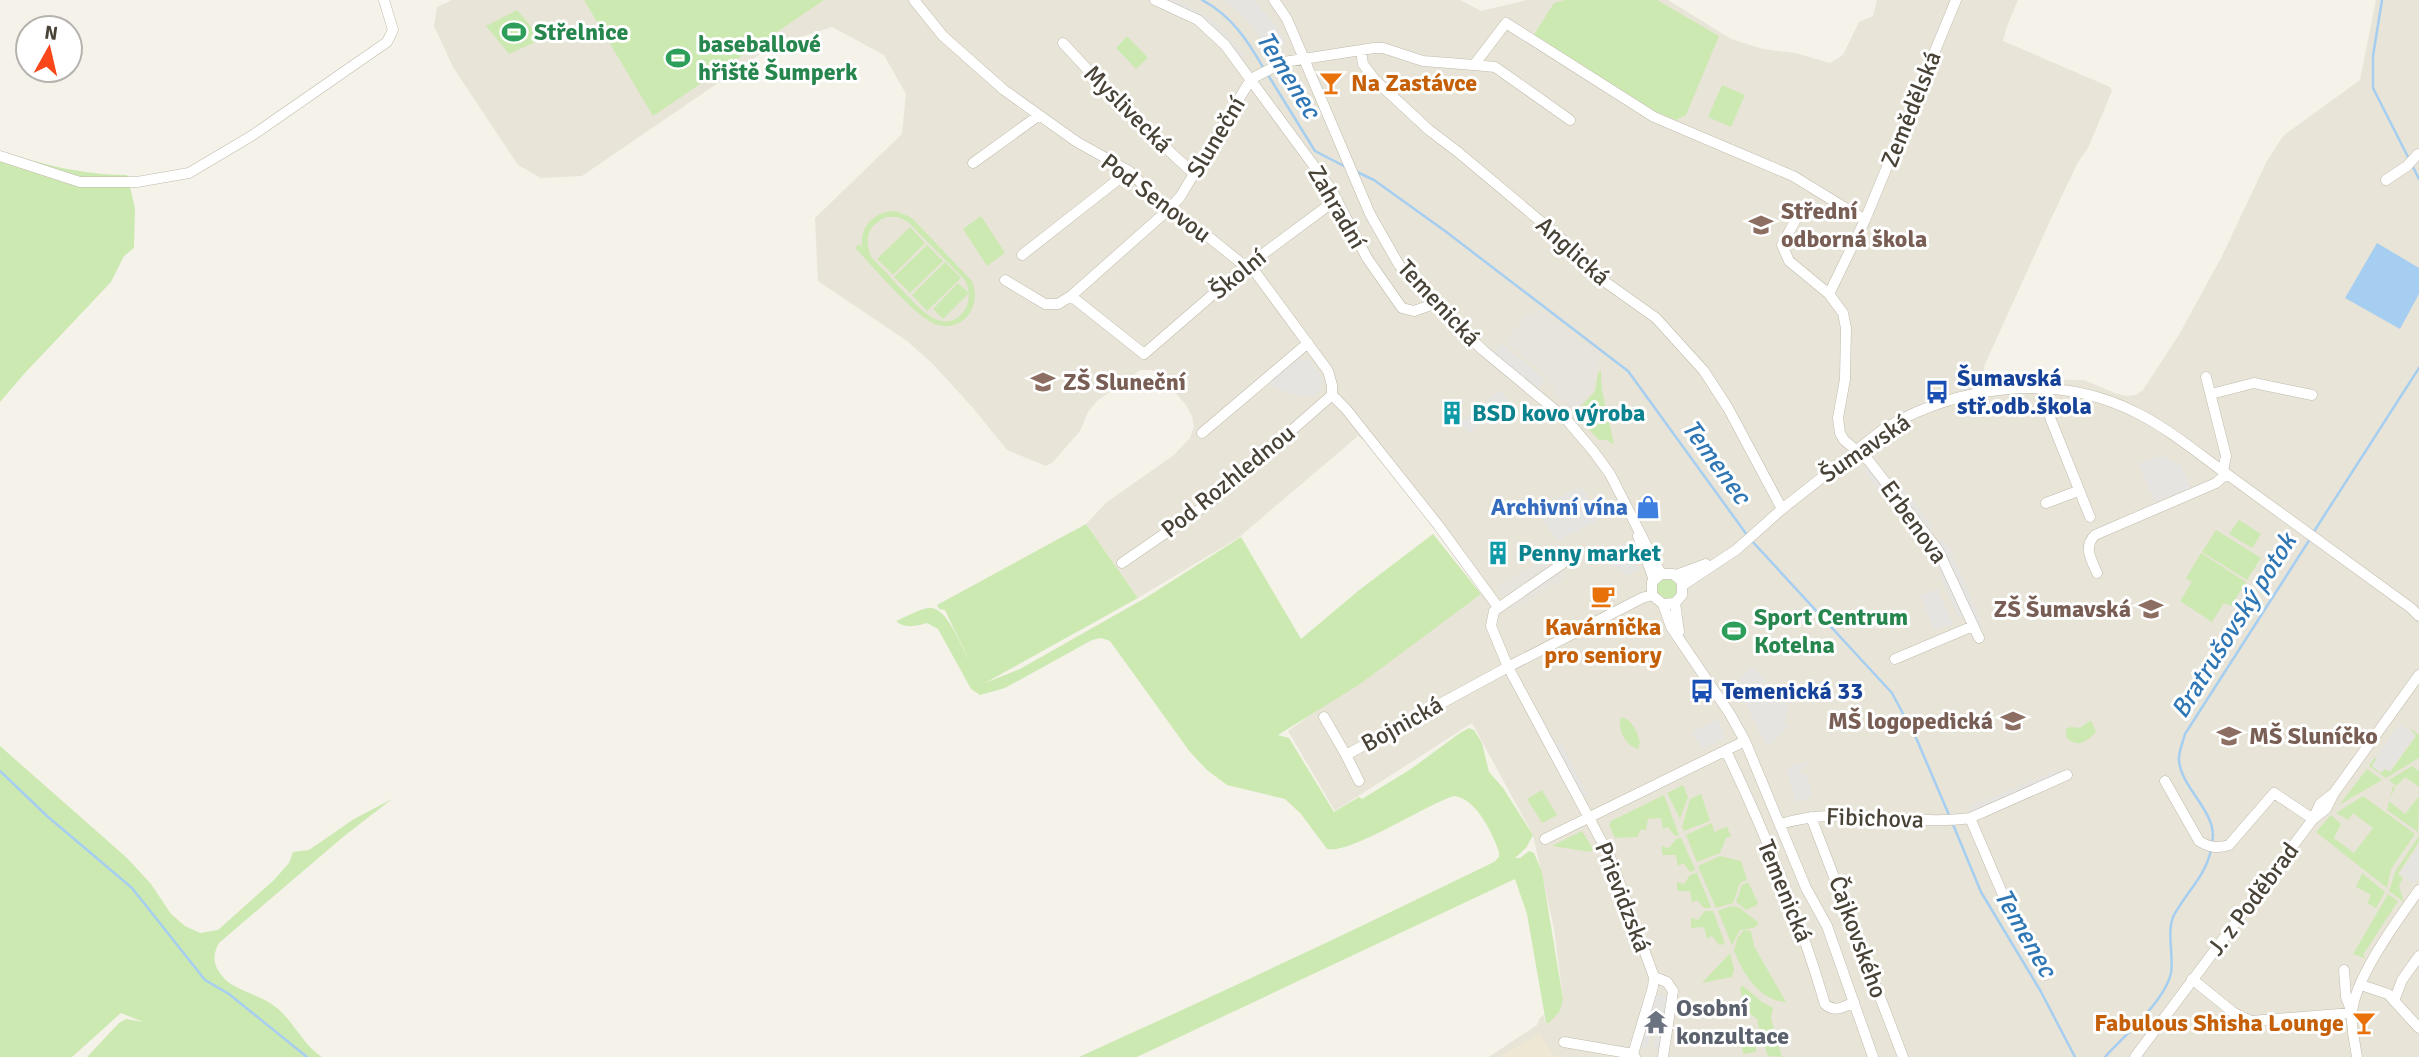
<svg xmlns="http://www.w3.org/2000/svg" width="2419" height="1057" font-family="Signika,sans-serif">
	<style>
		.residential { fill: #e8e4d7 }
		.industrial { fill: #e7e3dd }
		.education { fill: #ede7d3 }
		.green { fill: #cde9b2; fill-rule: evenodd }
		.parking { fill: #e6e4e1 }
		.water { fill: #a6cef1 }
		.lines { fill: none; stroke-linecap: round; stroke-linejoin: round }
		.stream { stroke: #a6cef1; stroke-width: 2.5 }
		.minor-casing { stroke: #c0baab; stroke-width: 11 }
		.minor { stroke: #fff; stroke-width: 10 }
		.labels { text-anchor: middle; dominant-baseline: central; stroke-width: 6; stroke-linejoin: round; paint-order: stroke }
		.leisure-label { font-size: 24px; font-weight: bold; fill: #27864d; stroke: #fff; text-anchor: start }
		.food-label { font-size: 24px; font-weight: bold; fill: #c56008; stroke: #fff; text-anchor: start }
		.street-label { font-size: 24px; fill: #484237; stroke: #fff }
		.education-label { font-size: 24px; font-weight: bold; fill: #785e54; stroke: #fff; text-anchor: start }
		.transit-label { font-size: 24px; font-weight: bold; fill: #164399; stroke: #fff; text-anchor: start }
		.culture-label { font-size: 24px; font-weight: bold; fill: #0d838f; stroke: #fff; text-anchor: start }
		.shop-label { font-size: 24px; font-weight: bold; fill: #366cbe; stroke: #fff; text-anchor: end }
		.worship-label { font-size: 24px; font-weight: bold; fill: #5b616d; stroke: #fff; text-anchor: start }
		.water-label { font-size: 26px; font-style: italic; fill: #2f76b5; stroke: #fff }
	</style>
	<rect width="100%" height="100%" fill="#f4f2e9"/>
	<!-- residential -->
	<path class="residential" d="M452 0H1460L1481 11 1527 0H1668L1731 39 1763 49 1795 53 1830 63 1843 55 1859 22 1873 16 1877 0H2018L2007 26 2003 41 2110 87 2112 91 2088 148 2078 162 2050 221 1985 364 1983 374 1986 378 1998 379 2084 380 2115 393 2127 396 2136 395 2143 390 2180 333 2222 256 2267 161 2283 136 2360 80 2376 0H2419V1057H1489L1537 1025 1539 1019 1544 1015 1545 1023 1563 999 1554 929 1533 835 1472 723 1335 811 1288 731 1481 594 1490 592 1388 470 1368 443 1358 436 1238 538 1138 598 1086 524 1107 502 1174 455 1190 438 1194 426 1192 416 1186 405 1158 373 1151 370H1140L1097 401 1088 412 1080 431 1053 462 1046 466 1007 450 973 408 932 363 907 341 818 281 815 218 902 134 906 94 884 55 832 27 772 46 582 176 541 178 518 165 453 67 434 26 437 7Z"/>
	<!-- industrial -->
	<path class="industrial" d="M1538 309 1600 355 1594 389 1575 412 1556 396 1553 385 1547 380 1549 377 1505 342 1528 313 1531 315Z
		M1551 554 1566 577 1511 612 1496 588Z"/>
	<!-- education -->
	<path class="education" d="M1540 1034 1553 1055 1567 1057H1498Z"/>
	<!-- green -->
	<path class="green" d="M584 0H824L653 116Z
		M1565 0H1657L1719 36 1686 115 1676 120 1649 109 1533 36 1554 3Z
		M517 10 542 39 509 54 486 26Z
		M1127 36 1148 58 1136 69 1116 48Z
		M1722 85 1745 95 1731 127 1708 117Z
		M0 151C42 164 82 175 127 175L135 208 134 248 124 256 111 282 24 374 0 402Z
		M896 211 912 218 972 281C982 304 965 332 938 325 917 320 872 265 855 248L859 244 862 247C860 225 875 211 896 211ZM886 217H898L908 222 964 279C979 302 957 333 931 317 915 307 887 272 872 258 863 240 868 225 886 217Z
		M981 216 1005 253 987 266 963 229Z
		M910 227 925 243 893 275 877 259Z
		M927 245 943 261 910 293 894 277Z
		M945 262 961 278 927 311 912 295Z
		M958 283 969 293 943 319 933 309Z
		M1601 370C1600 396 1610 419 1614 445L1607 440H1599L1574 414 1595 391 1598 373Z
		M2239 520 2261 534 2252 548 2229 534Z
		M1086 524 1138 598 985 683 1020 669 1147 597 1241 537 1301 639 1358 591 1433 534 1481 594 1360 684 1278 735 1289 738 1334 812 1359 797 1362 799 1411 769 1460 733 1469 728 1474 730 1482 743 1489 772 1503 788 1533 835 1526 848 1515 858H1520L1529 851 1534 853 1542 872 1563 999 1560 1011 1549 1023H1546L1527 914 1515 879 1137 1057H1079C1218 994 1357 929 1494 862L1499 857V852C1493 834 1476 798 1454 796 1427 804 1349 855 1327 849L1301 814 1285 799 1227 785 1207 770 1190 752 1110 641 1101 638 1092 640 1005 688 980 695 971 689 938 629 927 623C916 626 905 629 896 621 906 617 917 610 928 608 947 605 961 647 969 660L945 610 939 609 937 605Z
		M2216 530 2261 558 2247 580 2202 552Z
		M2201 553 2246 582 2231 606 2224 603 2212 622 2180 601 2192 582 2186 578Z
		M1657 589a10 10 0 1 1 20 0a10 10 0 1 1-20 0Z
		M1621 717C1632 719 1637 731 1640 742L1638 749C1625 745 1617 730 1621 717Z
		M2091 720 2096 732C2086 742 2077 749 2066 737V729L2071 727 2080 728Z
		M2410 728 2419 735V758L2386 778 2369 766 2375 757 2376 759 2372 766 2381 773 2385 769 2390 772 2416 736Z
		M0 746 127 858 151 884 171 914 185 926 200 933 218 930 274 880 289 863 293 852 309 850 354 819 392 799 343 837 219 943C212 955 213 966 223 977 231 988 258 995 270 1003 292 1016 301 1044 322 1057H87L119 1023 126 1019 143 1022 121 1013 72 1057H0Z
		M2412 766 2419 771V787L2405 777 2396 786 2389 780Z
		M2367 769 2382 780 2339 805Z
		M1683 785 1688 797 1680 819 1667 793Z
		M2393 786 2395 788 2389 801 2405 814 2419 796 2418 832 2387 810Z
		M1542 790 1557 815 1542 823 1527 799Z
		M1701 794 1710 821 1684 831 1682 827 1690 799Z
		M1664 795 1679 835 1675 836 1668 827 1663 829 1661 818 1648 819 1646 830H1640L1638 837 1615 838 1609 825 1611 821Z
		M2363 796 2415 834 2391 869 2387 888 2316 832 2331 815 2341 824 2334 838 2354 853 2373 828 2353 813 2348 820 2336 813Z
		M1712 823 1714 832 1727 827 1731 836 1726 838 1720 853 1697 862 1686 835Z
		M1582 831 1593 849 1591 852 1552 846Z
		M2419 836V842L2398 874 2403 878 2399 886 2404 902 2389 891 2395 872Z
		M1681 838 1695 869 1694 871 1690 872 1683 863 1678 866 1676 855H1662V846L1669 848 1676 839Z
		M1720 856 1741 861 1747 880 1740 883 1733 903 1716 908 1698 866Z
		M1697 873 1711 907 1710 908H1704L1697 900 1692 902 1690 891H1677V882L1684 884 1690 875Z
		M2362 873 2385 892 2376 908 2367 903 2371 895 2356 887Z
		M1748 882 1758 903 1757 905 1746 910 1736 902 1742 885Z
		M2388 894 2398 901 2363 955 2367 959 2353 954Z
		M1731 906 1740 908 1759 923 1754 928 1740 930 1732 945 1718 911Z
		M1705 911H1713L1725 944 1719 945 1712 936 1707 939 1704 927 1691 928V918L1698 920Z
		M1744 930 1751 931 1754 946 1786 1002C1759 1001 1742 972 1734 950L1738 937Z
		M1730 953 1734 969 1732 977 1702 983Z
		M1742 985 1762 1002 1773 1008 1771 1019 1782 1057 1768 1056 1761 1037 1756 1038V1052L1743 1054 1739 1030 1741 1028 1754 1026 1756 1035 1760 1034 1757 1019 1746 1011 1740 989Z"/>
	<!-- parking -->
	<path class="parking" d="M1163 0H1177L1206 16 1218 25 1244 55 1240 58 1215 29Z
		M1224 0H1254L1277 27 1285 44 1268 51 1251 24Z
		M1502 344 1545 379 1538 388 1493 353Z
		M1300 357 1304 361 1308 358 1324 381 1320 384 1323 389 1312 398 1308 394 1305 397 1275 389 1269 382Z
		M1499 390 1516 408 1500 422 1493 414 1470 434 1460 423Z
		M2162 455 2173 462 2180 463 2191 488 2155 502 2138 464Z
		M1869 467 1926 539 1921 542 1864 471Z
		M1896 479 1934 528 1929 531 1891 483Z
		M1581 486 1601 519 1557 541 1537 509Z
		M1942 538 1949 547 1983 626 1978 629 1946 555 1938 542Z
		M1626 542 1639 570 1625 576 1621 569 1615 570 1606 552Z
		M1929 543 1938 555 1964 617 1959 619 1936 565 1925 547Z
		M1938 589 1953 625 1948 627 1946 625 1934 630 1920 596Z
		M1752 666 1790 709 1786 713 1785 722 1789 726 1767 747 1750 714 1752 713 1732 685Z
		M1718 719 1725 738 1702 749 1692 732Z
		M2400 724 2415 736 2389 771 2385 768 2381 772 2373 766 2377 759 2376 757Z
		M1560 742 1588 795 1583 798 1555 744Z
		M1806 761 1808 764 1801 770 1800 774H1806L1813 796 1796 803 1786 768 1792 767 1791 764 1793 762 1800 765Z
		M2058 770 2060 775 1971 813 1969 807Z
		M2419 845V876L2414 884 2400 874Z
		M1655 994 1668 996 1661 1051 1654 1050 1659 1006 1646 1049 1640 1047Z"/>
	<!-- water -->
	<path class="water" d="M2377 243 2419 268V294L2400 329 2345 298Z"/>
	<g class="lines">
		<!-- stream -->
		<path class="stream" d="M1202 0C1232 16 1248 41 1264 69
			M2382 0 2373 56V88L2409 159
			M1268 75 1315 151 1344 166
			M2412 165 2419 179
			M1357 172 1374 180 1445 231 1628 371 1747 535
			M2313 533 2419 368
			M1751 540 1892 693 1917 740 1949 815
			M0 771 47 816 132 888 205 980 229 994 307 1057
			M1952 822 1981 892 2040 990 2075 1057
			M2212 843C2219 813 2182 790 2179 761 2178 753 2183 742 2185 734L2310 539
			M2105 1057C2124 1036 2165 1001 2171 973 2174 955 2166 931 2174 915 2187 891 2205 877 2211 850"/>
		<!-- minor casing -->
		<g class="minor-casing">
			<path id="minor" d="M914 0 943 36 1004 90 1077 142 1129 171 1168 210 1210 238 1241 263 1250 265 1328 371 1332 385V395
				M1155 0 1198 20 1225 45 1331 189 1367 258 1402 308 1414 311 1434 304
				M1274 0 1287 19 1370 214 1399 265 1434 304 1484 351 1566 419 1594 452 1610 474 1661 574
				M1956 0 1865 220 1829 294 1843 313 1846 328 1845 379 1838 418 1840 433 1844 440 1869 461 1938 550 1979 638
				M1063 43 1125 110 1194 174
				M1361 50 1363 64 1375 80 1429 130 1458 152 1564 241 1587 269 1656 318 1704 371 1728 408 1782 509
				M1474 65 1495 67 1570 120
				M0 156 80 182H137L189 173 253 135 387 42 393 30 384 0
				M973 163 1038 116
				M2386 180 2407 166 2418 154
				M1795 221 1782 245 1789 261 1829 294
				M1022 255 1129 171
				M1005 280 1045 304H1058L1071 296 1168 210 1180 197 1251 79 1284 62 1374 48H1383L1423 61 1474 65 1506 23 1654 117 1793 176 1865 220
				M1071 296 1144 354 1240 271 1337 199
				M2206 377 2226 456 2223 471
				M2048 389 2047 403 2051 420 2090 517
				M2211 394 2254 383 2312 395
				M1332 395 1346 409 1438 525 1498 607
				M1202 433 1308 343
				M2046 503 2078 491
				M1638 536 1654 580
				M1122 563 1209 503 1332 395
				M2097 573C2091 559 2083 547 2095 535L2216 483 2226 474
				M1676 575 1706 564
				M1683 585 1736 550 1782 509 1885 428C1962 384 2059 372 2139 414 2172 431 2201 456 2231 477 2291 520 2351 564 2411 608L2419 616
				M1675 603 1679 632
				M1663 604 1675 603 1682 595V581L1673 574H1661L1652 582V595L1663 604 1671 627 1730 714 1745 741 1806 888 1827 926 1873 1057
				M1895 659 1973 626
				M1324 717 1346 755 1508 667 1491 626 1494 611 1562 564
				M1726 751C1764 830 1800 919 1825 1004 1834 1013 1844 1007 1854 1002
				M1346 755 1359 781
				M2165 781 2199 841C2209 847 2217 849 2229 845L2274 793 2313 819
				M1811 817 1903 1057
				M1970 818 2067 775
				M2313 819 2326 809 2334 793 2419 675
				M1781 824C1842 804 1907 827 1970 818L2003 895 2045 975
				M1545 839 1745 741
				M2344 970 2346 997 2352 1013
				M1654 977 1667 982 1673 991 1663 1057
				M2192 979 2234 1013 2251 1021 2352 1013
				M2361 985 2388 994 2419 1028
				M2394 1001 2402 980 2419 956
				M1564 1042 1633 1054
				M1635 1057 1633 1054 1653 987 1654 977 1610 857 1508 667 1642 598 1652 595
				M2135 1057 2313 819 2320 804 2334 793
				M2357 1057C2355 1043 2351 1028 2352 1014 2353 980 2399 918 2419 890"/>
		</g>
		<!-- minor -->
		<use href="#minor" class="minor"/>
	</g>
	<!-- icons -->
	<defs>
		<g id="stadium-bare" transform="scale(1.89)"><path d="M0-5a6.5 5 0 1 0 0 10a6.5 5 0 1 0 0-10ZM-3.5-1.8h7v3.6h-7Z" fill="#2e9e5b" stroke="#fff" stroke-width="2.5" paint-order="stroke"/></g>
		<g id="bar-bare" transform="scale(1.89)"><path d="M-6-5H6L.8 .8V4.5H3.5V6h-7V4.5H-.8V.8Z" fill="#e8710a" stroke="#fff" stroke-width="2.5" paint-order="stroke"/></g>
		<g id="university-bare" transform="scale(1.89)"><path d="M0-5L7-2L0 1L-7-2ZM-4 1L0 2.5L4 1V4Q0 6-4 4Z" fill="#8d6e63" stroke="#fff" stroke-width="2.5" paint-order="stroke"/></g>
		<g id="school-bare" transform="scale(1.89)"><path d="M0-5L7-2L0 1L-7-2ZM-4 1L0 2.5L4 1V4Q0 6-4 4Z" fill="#8d6e63" stroke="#fff" stroke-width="2.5" paint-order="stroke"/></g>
		<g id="bus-bare" transform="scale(1.89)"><path d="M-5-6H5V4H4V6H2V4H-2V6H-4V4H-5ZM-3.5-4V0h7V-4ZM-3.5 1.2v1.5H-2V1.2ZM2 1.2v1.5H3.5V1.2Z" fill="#1a4fb4" stroke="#fff" stroke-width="2.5" paint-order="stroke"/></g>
		<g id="building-bare" transform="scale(1.89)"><path d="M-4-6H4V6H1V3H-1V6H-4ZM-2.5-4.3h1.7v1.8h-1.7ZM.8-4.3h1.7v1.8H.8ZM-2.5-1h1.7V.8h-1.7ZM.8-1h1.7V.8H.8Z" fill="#0f9aa8" stroke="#fff" stroke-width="2.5" paint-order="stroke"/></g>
		<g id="shop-bare" transform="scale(1.89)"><path d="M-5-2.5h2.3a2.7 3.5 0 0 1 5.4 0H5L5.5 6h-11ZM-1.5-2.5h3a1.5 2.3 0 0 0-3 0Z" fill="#3f7fe0" stroke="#fff" stroke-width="2.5" paint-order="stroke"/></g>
		<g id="cafe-bare" transform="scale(1.89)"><path d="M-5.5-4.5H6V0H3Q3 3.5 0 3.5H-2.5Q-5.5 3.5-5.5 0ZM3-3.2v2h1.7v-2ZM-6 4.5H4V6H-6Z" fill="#e8710a" stroke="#fff" stroke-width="2.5" paint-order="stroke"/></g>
		<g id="temple-bare" transform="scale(1.89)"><path d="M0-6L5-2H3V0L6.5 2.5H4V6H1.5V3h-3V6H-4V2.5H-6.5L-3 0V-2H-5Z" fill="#6b7280" stroke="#fff" stroke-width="2.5" paint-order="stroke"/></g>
	</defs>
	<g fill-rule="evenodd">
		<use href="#stadium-bare" x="514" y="32"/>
		<use href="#stadium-bare" x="678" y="58"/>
		<use href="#bar-bare" x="1331" y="83"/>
		<use href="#university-bare" x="1761" y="225"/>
		<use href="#school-bare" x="1043" y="382"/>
		<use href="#bus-bare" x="1937" y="392"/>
		<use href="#building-bare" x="1452" y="413"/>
		<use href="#shop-bare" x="1648" y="507"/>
		<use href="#building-bare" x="1498" y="553"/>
		<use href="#cafe-bare" x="1603" y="596"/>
		<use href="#school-bare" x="2151" y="609"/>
		<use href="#stadium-bare" x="1734" y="631"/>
		<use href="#bus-bare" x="1702" y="691"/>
		<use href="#school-bare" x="2013" y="721"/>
		<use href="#school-bare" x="2229" y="736"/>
		<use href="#temple-bare" x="1656" y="1022"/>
		<use href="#bar-bare" x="2364" y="1023"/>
	</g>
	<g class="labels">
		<!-- leisure labels -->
		<g class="leisure-label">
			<text x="534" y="32">Střelnice</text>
			<text x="698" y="44">baseballové<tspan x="698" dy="28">hřiště Šumperk</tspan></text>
			<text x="1754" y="617">Sport Centrum<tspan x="1754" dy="28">Kotelna</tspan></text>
		</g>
		<!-- food labels -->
		<g class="food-label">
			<text x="1351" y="83">Na Zastávce</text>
			<text x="1603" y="627" text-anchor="middle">Kavárnička<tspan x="1603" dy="28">pro seniory</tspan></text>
			<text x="2344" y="1023" text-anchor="end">Fabulous Shisha Lounge</text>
		</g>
		<!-- street labels -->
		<g class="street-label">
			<text transform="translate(1128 109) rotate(45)">Myslivecká</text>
			<text transform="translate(1911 109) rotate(-68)">Zemědělská</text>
			<text transform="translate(1216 137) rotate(-59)">Sluneční</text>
			<text transform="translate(1156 198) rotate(37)">Pod Senovou</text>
			<text transform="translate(1337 207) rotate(60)">Zahradní</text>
			<text transform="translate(1573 251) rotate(42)">Anglická</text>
			<text transform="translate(1238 274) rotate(-39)">Školní</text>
			<text transform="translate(1439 303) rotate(47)">Temenická</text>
			<text transform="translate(1865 448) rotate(-34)">Šumavská</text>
			<text transform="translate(1228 481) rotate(-39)">Pod Rozhlednou</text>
			<text transform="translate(1914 522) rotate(54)">Erbenova</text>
			<text transform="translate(1402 724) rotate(-29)">Bojnická</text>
			<text transform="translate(1875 818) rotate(2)">Fibichova</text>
			<text transform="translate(1785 891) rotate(68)">Temenická</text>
			<text transform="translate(1623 897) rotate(69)">Prievidzská</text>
			<text transform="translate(2253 899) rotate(-53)">J. z Poděbrad</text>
			<text transform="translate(1858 937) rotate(70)">Čajkovského</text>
		</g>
		<!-- education labels -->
		<g class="education-label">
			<text x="1781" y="211">Střední<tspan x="1781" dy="28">odborná škola</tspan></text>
			<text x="1063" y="382">ZŠ Sluneční</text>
			<text x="2131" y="609" text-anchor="end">ZŠ Šumavská</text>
			<text x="1993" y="721" text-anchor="end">MŠ logopedická</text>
			<text x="2249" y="736">MŠ Sluníčko</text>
		</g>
		<!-- transit labels -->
		<g class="transit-label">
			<text x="1957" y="378">Šumavská<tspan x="1957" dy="28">stř.odb.škola</tspan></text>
			<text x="1722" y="691">Temenická 33</text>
		</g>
		<!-- culture labels -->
		<g class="culture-label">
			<text x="1472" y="413">BSD kovo výroba</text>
			<text x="1518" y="553">Penny market</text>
		</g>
		<!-- shop labels -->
		<g class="shop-label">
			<text x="1628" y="507">Archivní vína</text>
		</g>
		<!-- worship labels -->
		<g class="worship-label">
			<text x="1676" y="1008">Osobní<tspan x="1676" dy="28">konzultace</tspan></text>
		</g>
		<!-- water labels -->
		<g class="water-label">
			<text transform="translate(1288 75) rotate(58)">Temenec</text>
			<text transform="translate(1716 462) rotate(54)">Temenec</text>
			<text transform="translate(2234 626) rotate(-58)">Bratrušovský potok</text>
			<text transform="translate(2025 933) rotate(60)">Temenec</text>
		</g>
	</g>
	<!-- north arrow -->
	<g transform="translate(49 49) rotate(8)"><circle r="33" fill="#ffffff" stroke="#b6b3af" stroke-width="2"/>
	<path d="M0-5L12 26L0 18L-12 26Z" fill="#fa471a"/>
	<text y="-10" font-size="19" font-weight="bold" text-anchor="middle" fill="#484237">N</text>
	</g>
</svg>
